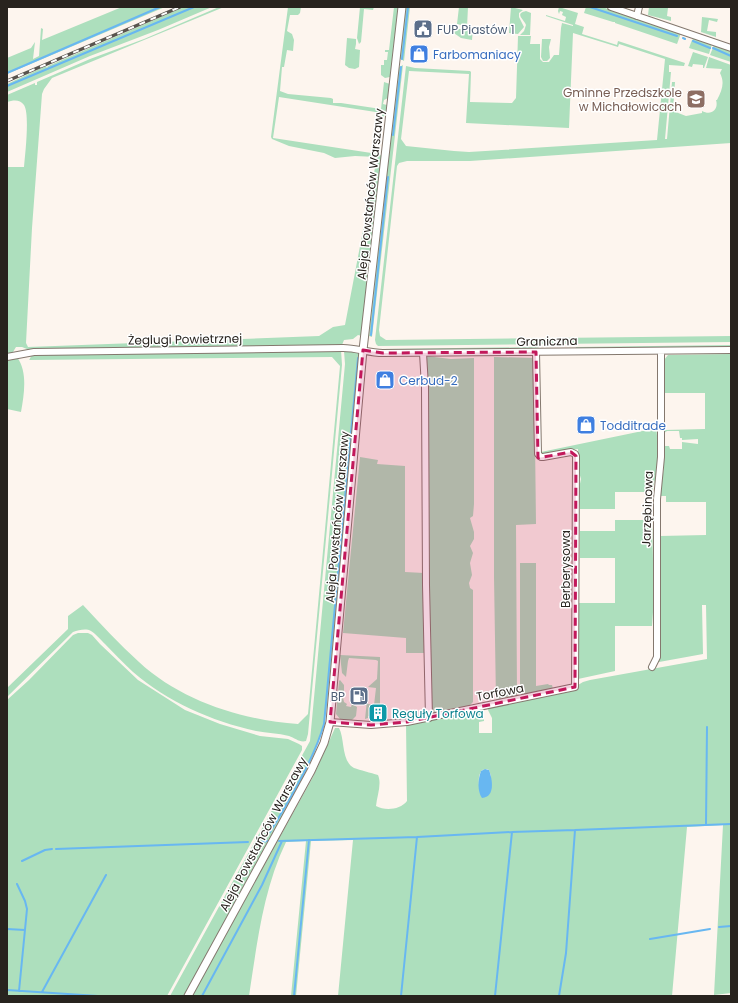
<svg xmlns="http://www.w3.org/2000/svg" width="738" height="1003" font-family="Poppins,sans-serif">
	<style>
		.green { fill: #addfbd; fill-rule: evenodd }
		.water { fill: #68b7f1 }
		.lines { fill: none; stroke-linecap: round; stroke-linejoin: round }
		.stream { stroke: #68b7f1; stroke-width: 2 }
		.minor-casing { stroke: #84786e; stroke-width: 8 }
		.tertiary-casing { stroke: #84786e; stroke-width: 9 }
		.minor { stroke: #fff; stroke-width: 6 }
		.tertiary { stroke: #fff; stroke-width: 7 }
		.rail-casing { stroke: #59544e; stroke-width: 3.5 }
		.rail { stroke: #fff; stroke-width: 2; stroke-dasharray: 6; stroke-linecap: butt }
		.marked { fill: #c2185b; fill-opacity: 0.2; stroke: #c2185b; stroke-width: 3; stroke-dasharray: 8 5; stroke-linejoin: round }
		.labels { text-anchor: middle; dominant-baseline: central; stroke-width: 3; stroke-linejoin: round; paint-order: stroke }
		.service-label { font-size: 12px; fill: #4e5e75; stroke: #fff; text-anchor: start }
		.shop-label { font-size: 12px; fill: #366cbe; stroke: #fff; text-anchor: start }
		.education-label { font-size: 12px; fill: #785e54; stroke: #fff; text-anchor: end }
		.street-label { font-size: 12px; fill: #28231e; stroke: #fff }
		.culture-label { font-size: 12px; fill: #0d838f; stroke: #fff; text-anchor: start }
	</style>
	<rect width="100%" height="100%" fill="#fdf5ee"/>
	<!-- green -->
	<path class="green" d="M122 7H165L7 74V58L31 48 35 42 33 59 39 56 41 28 43 29 42 40Z
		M184 7H212L158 30 90 56 7 92V84L46 66 47 68 48 66Z
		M219 7H224L52 78 44 89 42 94 32 228 26 343 28 347 319 336 333 327 345 325 377 157 355 156 335 158 324 153 289 146 272 139 271 137 288 7H301L300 13 298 15H290L287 31 292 34 294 40 293 51 287 50 284 67H282L280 91 288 94 331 98 333 99V103H341L381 109 384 82 390 84 388 98 384 100 383 104 387 105 384 117 382 116V113L279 97 273 138 378 154 382 156 362 336 358 335 353 339 344 340 342 345 339 346 27 349 22 347H16L13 352 7 354V167H24C25 155 30 114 24 105 20 99 13 100 7 102V95L35 83V85H37V82L90 59 144 39Z
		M360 7H374L373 10 364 9 361 42 359 44 357 38Z
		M394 7H398L390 77 385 78 381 75V65H384V60H387L388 52H385V50H389Z
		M405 7H410L404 61 399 58Z
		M459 7H468L467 27H473L472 40 461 38 451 31V29H461V25L457 24Z
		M511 7 523 10 519 13V17L524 27 518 34 509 33Z
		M559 7 578 13 575 24 584 27 582 34 617 45 618 41 685 63 684 66 669 65V72H671L665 139H667L672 82H675L673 111 686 116 702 113V111C711 116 719 110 716 100H717C722 90 725 83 720 73L722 69 706 68 709 57 731 65V143L470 161H407L399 163 397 166 379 330 380 336 386 340 731 336V342L378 346 376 344 375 340 406 66 415 68 470 71 471 72 470 102 512 103 516 98 518 36H531L530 44H540V59L543 62H549L554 55H559L561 28 562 23 573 26V25L546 16V15L565 21 566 17 562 15 563 12 560 11 559 14 558 11ZM573 33 618 47 619 44 665 59 657 140 469 152 454 151 406 146 401 139 409 71 469 74 466 123 569 128Z
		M586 7H602L681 33 677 44 615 23V22H613L584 13Z
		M649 7H677L676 8H668L667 16 671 17V21L648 15Z
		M526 11 531 13 530 35H520L524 31 526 25C524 19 514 14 526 11Z
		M702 17 718 19 717 22 709 20 707 31 716 32V37L701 32Z
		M347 38 356 39V44L355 49 360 50 359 67 355 69 349 68 345 65Z
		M695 38 712 44 709 54 689 48 692 40Z
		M542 39H551L549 47 550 58 547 61H543L541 57Z
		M714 45 731 52V62L710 55Z
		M693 52 708 57 704 68H703V65L693 64 692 67 688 66Z
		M403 65 372 337 369 336 398 68Z
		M731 345V347L576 349V347Z
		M539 347 533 349 382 351 381 349Z
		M341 350 342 365 308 734 306 741C300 743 295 738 289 736 278 733 267 733 256 731 211 721 168 702 133 672 123 663 114 653 105 644 101 640 96 634 91 631 86 628 79 630 73 632L7 697V688L68 629V616L83 605C101 624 119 644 139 662 181 701 242 720 298 724L308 714 340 366 332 357 29 360 32 355Z
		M344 351 358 352 360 355 327 705C321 756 287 807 263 852 236 900 210 948 184 996H170L310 741 345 364Z
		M731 354V993L714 995 723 825 687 827 672 996H338L353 840 311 841 296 996H291L306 841 286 842C263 890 257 944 249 996H192L313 777 335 728H339C345 739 341 761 354 768 360 770 371 773 378 775 382 784 377 796 376 806 385 811 400 810 407 801L406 724 482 709 484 711V721L479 722V733H492V718L488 710 489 708 578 690V685L583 682 590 680 707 659 706 605H702L703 654 659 662 660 536 706 535V502H666V496H660L664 467V446H669L670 449H682V442L698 444V439L682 440V438H680L679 431H667L664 433V430L705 429V393H664V360L668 355ZM487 769 489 770 491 776V788L480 793C479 785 477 776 482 770Z
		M426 356 451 359 474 358V504L473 516 470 518 474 532V539L470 546 473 553 470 563 472 575 469 583 470 588 473 590V702L468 707 435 714 431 712 425 358Z
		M17 357C28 372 24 395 21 412L7 409V359Z
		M494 357 534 358 536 524 516 525 517 698 496 701 494 577Z
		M657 428C656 436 658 437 659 444 660 460 656 477 652 492H615V509H580L578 493 581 479 578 469V449L542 454 540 451 541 452Z
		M360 457 378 460 377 464 405 466V572L424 573 425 653H406V638L343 633Z
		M615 520H652L654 598 652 626H615V671L578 679 579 603H615V558H580V531H615Z
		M520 563H536V686L548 684 549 685H552L553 689 522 696 520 690Z
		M78 633H88L92 635 100 644 138 680 185 710 220 724 260 736 288 739 299 744 302 746V750L167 996H7V700L29 680 73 635Z
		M340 655 380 657V712L376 713V715H380V716H368V718L365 719 368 691V704L374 705 376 688 368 687 377 679 378 661 376 660 349 658 348 661 346 677 342 673Z
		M340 680 344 685V693H342L344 702 347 704 346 706 351 707 352 704 357 707 356 716 351 721 340 719 336 714 339 681Z"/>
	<!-- water -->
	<path class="water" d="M485 769 489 770C492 778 496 797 482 798 477 791 478 779 481 771Z"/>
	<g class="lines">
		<!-- stream -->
		<path class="stream" d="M590 7 677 36
			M683 38 685 39
			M693 41 710 48
			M713 48 731 56
			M402 59 408 7
			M7 73 160 7
			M7 86 194 7
			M393 135 401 67
			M371 335 388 177
			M706 825 707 727
			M270 832C289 801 314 759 324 724L358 358
			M279 841 417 837 512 832 575 830 731 824
			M259 842 268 841
			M56 849 248 842
			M22 861 45 850 52 849
			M17 884 25 901 27 909 19 991
			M719 927 731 926
			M7 929 25 930
			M650 939 710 929
			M7 990 98 996
			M42 992 106 875
			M202 996 262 885 282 841
			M294 996 309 840
			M401 996 417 837
			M495 996 512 832
			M559 996 566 953 575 830"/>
		<!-- minor casing -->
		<g class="minor-casing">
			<path id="minor" d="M611 7 731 48
				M637 16 639 7
				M423 353 425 387 426 585 429 718
				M7 357 34 352 343 348C357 348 369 353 383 353L731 350
				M652 667 657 657V499L661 457V351
				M330 722 371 725 407 722 575 687 576 456 575 454 571 452 543 457H541L538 454 536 352"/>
		</g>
		<!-- tertiary casing -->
		<g class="tertiary-casing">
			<path id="tertiary" d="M188 996 311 771 324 743 330 722 363 350 402 7"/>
		</g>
		<!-- minor -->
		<use href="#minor" class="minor"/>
		<!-- tertiary -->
		<use href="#tertiary" class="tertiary"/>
		<!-- rail casing -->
		<g class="rail-casing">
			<path id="rail" d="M7 81 180 7"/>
		</g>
		<!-- rail -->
		<use href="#rail" class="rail"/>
	</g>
	<!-- marked area -->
	<path class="marked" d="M363 350 383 353 536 352 538 458 571 452 576 456 575 687 407 722 371 725 330 722Z"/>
	<!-- icons -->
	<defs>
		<g id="civic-square" transform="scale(1)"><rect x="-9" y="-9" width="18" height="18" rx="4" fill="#5c6f8a" stroke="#fff"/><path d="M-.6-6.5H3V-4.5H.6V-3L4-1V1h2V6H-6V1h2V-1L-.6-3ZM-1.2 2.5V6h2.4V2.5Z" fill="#fff"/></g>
		<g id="shop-square" transform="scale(1)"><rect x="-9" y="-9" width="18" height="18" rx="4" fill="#3f7fe0" stroke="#fff"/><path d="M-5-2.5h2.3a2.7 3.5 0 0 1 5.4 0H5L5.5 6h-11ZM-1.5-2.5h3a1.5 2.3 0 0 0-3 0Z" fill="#fff"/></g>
		<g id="school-square" transform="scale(1)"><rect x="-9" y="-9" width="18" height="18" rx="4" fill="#8d6e63" stroke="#fff"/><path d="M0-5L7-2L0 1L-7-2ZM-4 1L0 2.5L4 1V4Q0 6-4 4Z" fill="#fff"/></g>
		<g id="fuel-square" transform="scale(1)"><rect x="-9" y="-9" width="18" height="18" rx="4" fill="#5c6f8a" stroke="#fff"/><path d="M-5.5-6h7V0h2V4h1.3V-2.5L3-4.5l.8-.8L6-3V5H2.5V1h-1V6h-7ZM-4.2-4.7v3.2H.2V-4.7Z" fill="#fff"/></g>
		<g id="building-square" transform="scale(1)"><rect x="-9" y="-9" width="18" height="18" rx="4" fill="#0f9aa8" stroke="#fff"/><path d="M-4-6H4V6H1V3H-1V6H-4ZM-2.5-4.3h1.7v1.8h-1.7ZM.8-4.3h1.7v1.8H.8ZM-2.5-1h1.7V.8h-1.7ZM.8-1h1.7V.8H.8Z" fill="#fff"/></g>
	</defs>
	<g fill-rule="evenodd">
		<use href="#civic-square" x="423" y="29"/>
		<use href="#shop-square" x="419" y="54"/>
		<use href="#school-square" x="696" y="99"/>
		<use href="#shop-square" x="385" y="380"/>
		<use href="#shop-square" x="586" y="425"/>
		<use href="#fuel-square" x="359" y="696"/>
		<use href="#building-square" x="378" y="713"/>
	</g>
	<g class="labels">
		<!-- service labels -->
		<g class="service-label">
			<text x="437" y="29">FUP Piastów 1</text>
			<text x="345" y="696" text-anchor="end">BP</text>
		</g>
		<!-- shop labels -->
		<g class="shop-label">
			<text x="433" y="54">Farbomaniacy</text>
			<text x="399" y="380">Cerbud-2</text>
			<text x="600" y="425">Todditrade</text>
		</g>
		<!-- education labels -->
		<g class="education-label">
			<text x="682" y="92">Gminne Przedszkole<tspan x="682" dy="14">w Michałowicach</tspan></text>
		</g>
		<!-- street labels -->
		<g class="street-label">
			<text transform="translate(370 194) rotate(-84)">Aleja Powstańców Warszawy</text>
			<text transform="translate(185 339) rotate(-1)">Żeglugi Powietrznej</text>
			<text transform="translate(547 341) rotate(-1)">Graniczna</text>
			<text transform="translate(647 509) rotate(-88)">Jarzębinowa</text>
			<text transform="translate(337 517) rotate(-85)">Aleja Powstańców Warszawy</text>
			<text transform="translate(565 569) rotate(-90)">Berberysowa</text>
			<text transform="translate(500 692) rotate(-11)">Torfowa</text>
			<text transform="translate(263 834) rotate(-62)">Aleja Powstańców Warszawy</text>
		</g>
		<!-- culture labels -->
		<g class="culture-label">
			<text x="392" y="713">Reguły Torfowa</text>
		</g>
	</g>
	<!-- border -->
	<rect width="738" height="1003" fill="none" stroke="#28231e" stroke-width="16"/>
</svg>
